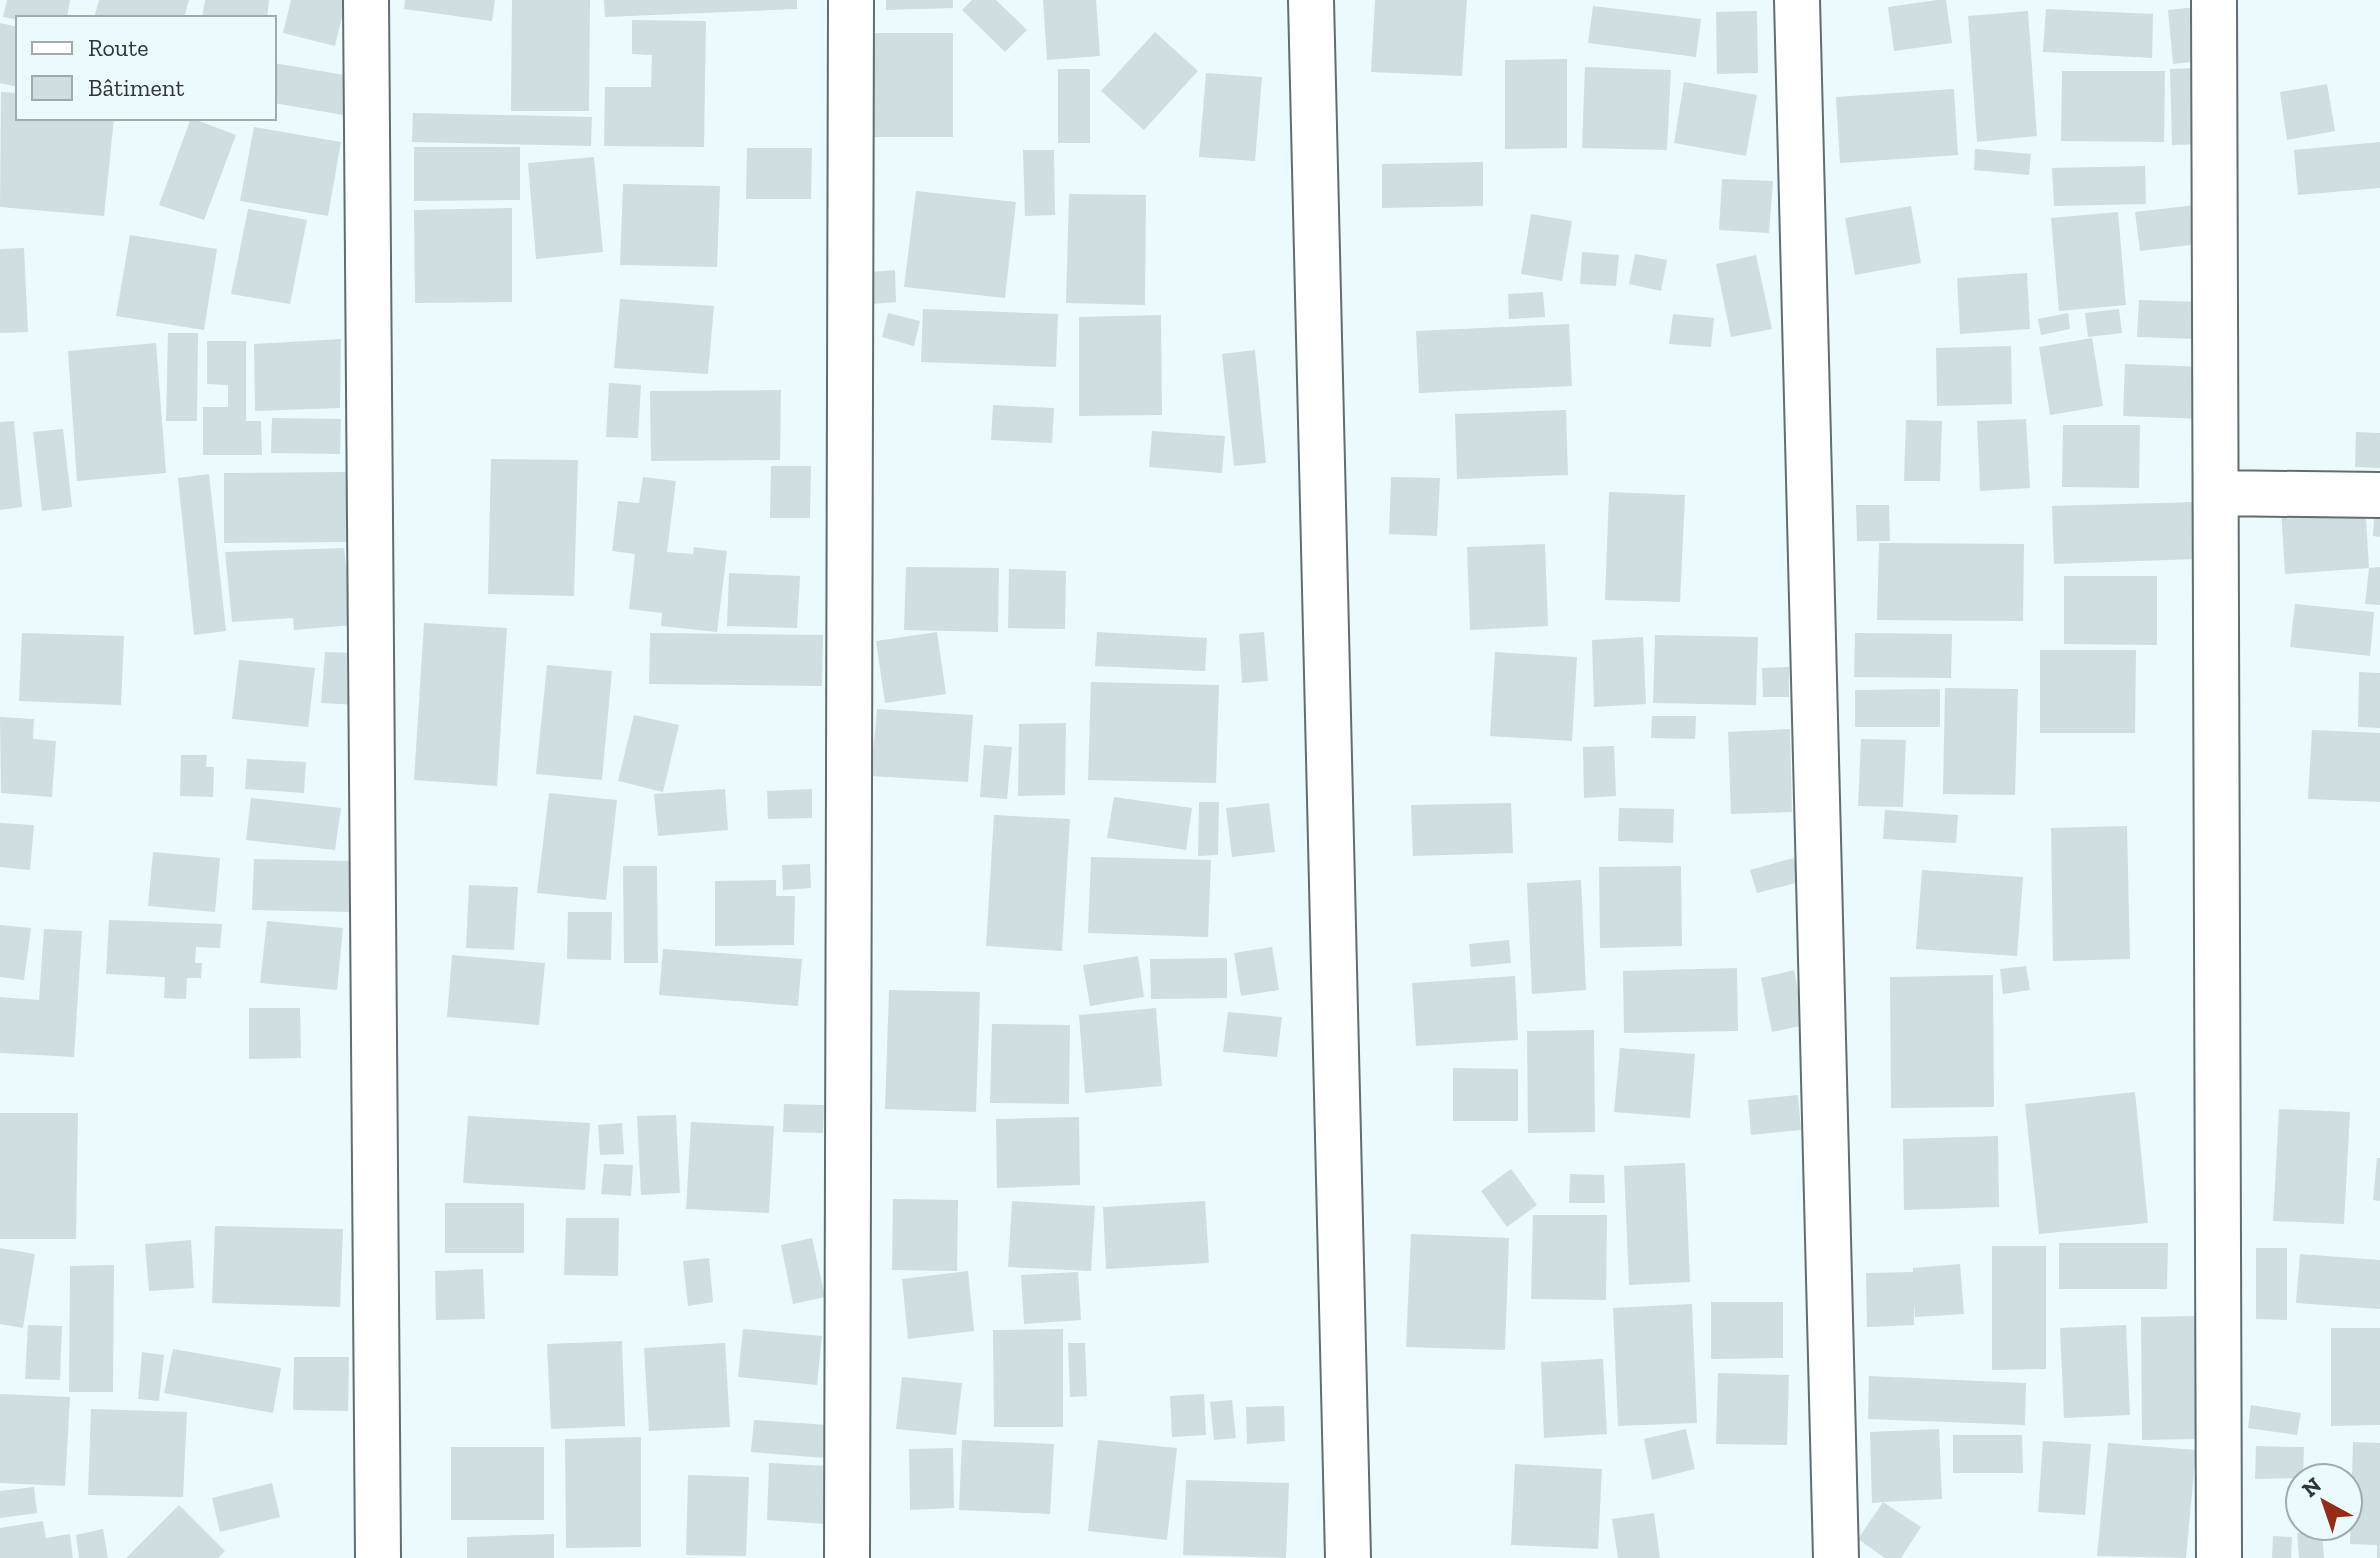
<svg xmlns="http://www.w3.org/2000/svg" width="2380" height="1558" font-family="'Zilla Slab',serif">
	<style>
		.building { fill: #cfdee1 }
		.lines { fill: none; stroke-linecap: round; stroke-linejoin: round }
		.minor-casing { stroke: #606e70; stroke-width: 48 }
		.minor { stroke: #fff; stroke-width: 44 }
	</style>
	<rect width="100%" height="100%" fill="#ebfafd"/>
	<!-- building -->
	<path class="building" d="M7 0H70L67 18 18 20 3 17Z
		M99 0H189L184 18H94Z
		M205 0H269L267 18H202Z
		M291 0H346L335 46 283 33Z
		M405 0H495L492 21 404 9Z
		M512 0H590L589 111H511Z
		M604 0H797V9L605 17Z
		M886 0H953V8L886 10Z
		M972 0H996L1027 30 1005 52 962 10Z
		M1043 0H1096L1100 56 1047 60Z
		M1375 0H1467L1462 76 1371 72Z
		M1937 0H1946L1952 43 1894 51 1888 7Z
		M1593 6 1701 19 1696 57 1588 43Z
		M2196 7 2201 61 2173 64 2168 10Z
		M2046 9 2153 14 2152 58 2043 52Z
		M1757 11 1758 73 1717 74 1716 12Z
		M2028 11 2037 136 1977 142 1968 16Z
		M632 20 706 21 704 147 604 146 605 87H651L652 55 632 54Z
		M0 23 18 27V87L0 83Z
		M1155 32 1198 71 1144 130 1101 91Z
		M873 33H953V137H873Z
		M1567 59V148L1505 149V60Z
		M274 63 350 76 343 115 274 103Z
		M1585 67 1671 70 1667 150 1582 148Z
		M2199 68 2201 144 2172 145 2170 69Z
		M1058 69H1090V143H1058Z
		M2062 71H2165L2164 142 2061 141Z
		M1206 73 1262 77 1255 161 1199 157Z
		M1684 82 1757 95 1746 156 1674 143Z
		M2327 84 2335 131 2287 140 2280 92Z
		M1954 89 1958 155 1840 163 1836 97Z
		M1 92 18 93V118H114L104 216 0 207Z
		M413 113 592 117 591 146 412 142Z
		M191 118 236 135 204 220 159 205Z
		M254 127 341 142 328 216 240 201Z
		M2380 142V188L2298 195 2294 150Z
		M414 147H520V200L414 201Z
		M747 148H812L811 199H746Z
		M1975 149 2031 154 2029 175 1974 170Z
		M1023 150H1054L1055 215 1025 216Z
		M594 157 603 252 536 259 528 163Z
		M1483 162V206L1382 208V164Z
		M2145 166 2146 204 2054 206 2052 168Z
		M1722 179 1773 181 1769 233 1719 230Z
		M623 184 720 186 717 267 620 265Z
		M916 191 1016 202 1005 298 904 287Z
		M1069 194 1146 195 1145 305 1066 303Z
		M2195 205 2199 244 2140 251 2135 212Z
		M1911 206 1921 263 1855 275 1845 218Z
		M512 208V302L415 303 414 210Z
		M248 209 307 220 290 304 231 294Z
		M2118 212 2126 305 2059 311 2051 218Z
		M1531 214 1572 221 1562 281 1521 274Z
		M130 235 217 249 204 330 116 316Z
		M24 248 28 332 0 333V249Z
		M1582 252 1619 255 1616 286 1580 284Z
		M1635 254 1667 260 1661 291 1629 284Z
		M1756 255 1772 329 1731 337 1716 264Z
		M895 270 896 302 872 304 870 272Z
		M2027 273 2030 329 1960 334 1957 278Z
		M1543 292 1545 317 1509 319 1508 294Z
		M620 299 714 306 708 374 614 368Z
		M2139 300 2198 302 2197 339 2137 337Z
		M923 309 1058 314 1056 367 921 362Z
		M2119 309 2122 333 2088 337 2085 313Z
		M888 313 920 321 914 346 882 337Z
		M2068 313 2070 329 2041 335 2038 319Z
		M1673 314 1714 318 1711 347 1669 344Z
		M1161 315 1162 415 1079 416V317Z
		M1569 324 1572 386 1419 393 1416 331Z
		M168 333H198L197 421H166Z
		M2092 338 2103 406 2050 415 2039 347Z
		M341 339 340 408 255 411 254 344Z
		M207 341H246V421H261L262 455H203V407H228V385L207 384Z
		M156 343 166 473 77 481 68 351Z
		M2011 346 2012 404 1937 406 1936 348Z
		M1255 350 1266 463 1234 466 1222 354Z
		M2125 364 2206 367 2204 419 2123 416Z
		M609 383 641 385 638 438 606 437Z
		M781 390 780 460 651 461 650 391Z
		M993 405 1054 408 1052 443 991 440Z
		M1566 410 1568 475 1457 479 1455 414Z
		M272 418 341 419 340 454 271 453Z
		M2026 419 2030 488 1980 491 1977 421Z
		M1906 420 1942 421 1940 481H1904Z
		M14 421 22 507 0 510V422Z
		M2063 425H2140L2139 488 2062 487Z
		M63 429 72 507 42 511 33 432Z
		M1152 431 1225 436 1222 473 1149 467Z
		M2356 432 2380 433V468L2355 467Z
		M491 459 578 460 574 596 488 594Z
		M771 466H811L810 518H770Z
		M346 472 347 542 224 543V473Z
		M209 474 226 631 194 635 178 478Z
		M643 477 676 481 667 552 693 554 694 547 727 551 717 632 661 626 662 613 629 609 635 554 612 551 618 501 639 503Z
		M1391 477 1440 478 1437 536 1389 534Z
		M1609 492 1685 495 1680 602 1605 600Z
		M2194 502 2196 559 2054 564 2052 506Z
		M2365 503 2369 568 2285 574 2281 509Z
		M2375 503H2380V537L2373 536Z
		M1856 505H1889L1890 541H1857Z
		M1879 543 2024 544 2023 621 1877 620Z
		M1545 544 1548 626 1470 630 1467 547Z
		M344 548 353 625 294 630 293 618 232 622 225 552Z
		M906 567 999 568 998 632 904 630Z
		M2380 567V605L2365 604 2369 568Z
		M1009 569 1066 571 1065 629 1008 628Z
		M729 573 800 576 797 628 727 626Z
		M2064 576H2157V645L2064 644Z
		M2295 604 2374 612 2370 656 2290 647Z
		M424 623 507 628 497 786 414 780Z
		M937 632 946 694 885 703 876 641Z
		M1097 632 1207 638 1205 671 1095 666Z
		M1264 632 1268 681 1242 683 1239 634Z
		M22 633 124 636 121 705 19 701Z
		M650 633 823 635 822 686 649 684Z
		M1855 633 1952 634 1951 678 1854 677Z
		M1655 635 1758 637 1756 705 1653 703Z
		M1643 637 1646 704 1594 707 1592 640Z
		M2040 650H2136L2135 733H2040Z
		M325 652 359 653 357 705 321 703Z
		M1495 652 1577 657 1572 741 1490 736Z
		M239 660 315 668 308 727 232 719Z
		M547 665 612 671 602 780 536 774Z
		M1789 667V697H1763L1762 668Z
		M2359 672 2380 673V728L2358 727Z
		M1091 682 1219 685 1216 783 1088 780Z
		M1945 688 2018 689 2015 795 1943 794Z
		M1940 689V727H1855V690Z
		M877 709 973 715 968 782 871 776Z
		M634 715 679 725 663 792 618 781Z
		M1652 716H1696L1695 739 1651 738Z
		M0 717 34 719 33 739 56 741 52 797 1 793Z
		M1066 723 1065 795 1018 796 1019 724Z
		M1790 729 1792 812 1731 814 1728 732Z
		M2312 730 2380 733V802L2308 799Z
		M1861 739 1906 740 1903 807 1858 806Z
		M984 745 1012 747 1007 799 980 797Z
		M1614 746 1616 796 1584 798 1583 747Z
		M181 755H207L206 767H214L213 797 180 796Z
		M247 759 306 762 304 793 245 789Z
		M725 789 728 830 658 836 654 794Z
		M812 789V818L768 819 767 791Z
		M549 793 617 800 606 900 537 893Z
		M1114 797 1192 808 1186 850 1107 838Z
		M251 798 341 808 335 850 246 840Z
		M1199 802H1219L1218 855 1198 856Z
		M1269 803 1275 852 1232 857 1226 808Z
		M1511 803 1513 853 1413 856 1411 805Z
		M1619 808 1674 809 1673 843 1618 841Z
		M1885 810 1958 815 1956 843 1883 839Z
		M994 815 1070 819 1062 951 986 946Z
		M0 823 34 825 30 870 0 867Z
		M2127 826 2130 959 2053 961 2051 828Z
		M153 852 220 858 215 912 148 906Z
		M1091 857 1211 860 1208 937 1088 933Z
		M1794 858 1800 882 1757 893 1750 870Z
		M254 859 352 861 351 912 252 910Z
		M810 864 811 888 783 890 782 865Z
		M623 866H657L658 963H624Z
		M1681 866 1682 946 1600 948 1599 867Z
		M1922 870 2023 877 2017 956 1916 949Z
		M776 880V896H795L794 945 715 946V881Z
		M1581 880 1586 990 1532 994 1527 883Z
		M469 885 518 887 514 950 466 948Z
		M568 912H612L611 960 567 959Z
		M109 920 222 924 220 948 196 947 195 963H202L201 978H187L186 999 164 998 165 977 106 974Z
		M267 921 343 928 337 990 260 983Z
		M0 925 31 928 24 980 0 977Z
		M44 929 82 931 74 1057 0 1053V997L39 1000Z
		M1509 940 1511 963 1471 967 1469 944Z
		M1272 947 1279 990 1241 996 1234 953Z
		M663 949 802 959 798 1006 659 995Z
		M452 955 545 963 539 1025 447 1017Z
		M1138 956 1144 997 1090 1006 1083 965Z
		M1227 958V998L1151 999 1150 959Z
		M2026 966 2030 990 2003 994 2000 969Z
		M1737 968 1738 1031 1624 1033 1623 971Z
		M1794 970 1805 1025 1772 1032 1761 978Z
		M1993 975 1994 1107 1891 1108 1890 977Z
		M1515 976 1518 1040 1416 1046 1412 983Z
		M889 990 980 992 976 1112 885 1109Z
		M249 1008H300L301 1058 249 1059Z
		M1156 1008 1162 1086 1085 1093 1079 1015Z
		M1228 1012 1282 1017 1277 1057 1223 1052Z
		M992 1024 1070 1025 1069 1104 990 1103Z
		M1594 1030 1595 1132 1528 1133 1527 1031Z
		M1620 1048 1695 1054 1690 1118 1614 1112Z
		M1453 1068 1518 1069V1121H1453Z
		M2135 1092 2148 1223 2039 1234 2025 1104Z
		M1798 1095 1801 1130 1751 1135 1748 1100Z
		M784 1104 824 1105 823 1133 783 1132Z
		M2279 1109 2350 1112 2344 1224 2273 1221Z
		M0 1113H78L76 1239H0Z
		M676 1115 680 1193 641 1195 637 1116Z
		M468 1116 590 1123 585 1190 463 1183Z
		M1079 1117 1080 1185 997 1188 996 1119Z
		M691 1122 774 1126 769 1213 686 1209Z
		M622 1123 624 1154 600 1155 598 1125Z
		M1998 1136 1999 1207 1904 1210 1903 1139Z
		M2377 1158H2380V1201L2373 1200Z
		M1685 1163 1690 1282 1629 1285 1624 1166Z
		M604 1164 633 1165 631 1196 601 1194Z
		M1511 1169 1537 1205 1507 1227 1481 1191Z
		M1570 1174 1604 1175 1605 1203H1569Z
		M893 1199 958 1200 957 1271 892 1270Z
		M1012 1201 1095 1206 1091 1271 1008 1267Z
		M1205 1201 1209 1263 1106 1269 1103 1207Z
		M445 1203H524V1253H445Z
		M1533 1215H1607L1606 1300 1531 1299Z
		M566 1218H619L618 1276 564 1275Z
		M215 1226 343 1229 340 1307 212 1303Z
		M1411 1234 1509 1238 1505 1350 1406 1347Z
		M812 1238 825 1297 793 1304 781 1245Z
		M191 1240 194 1288 149 1291 145 1244Z
		M2059 1243H2168L2167 1289H2059Z
		M1992 1246H2046V1369L1992 1370Z
		M0 1248 35 1254 23 1328 0 1324Z
		M2256 1248H2287V1320L2256 1319Z
		M2300 1254 2380 1260V1309L2296 1303Z
		M709 1258 713 1302 688 1306 683 1261Z
		M1960 1264 1964 1314 1915 1317 1914 1302V1325L1867 1327 1866 1273 1913 1272V1268Z
		M114 1265 113 1392H69L70 1266Z
		M483 1269 485 1319 436 1320 435 1271Z
		M968 1271 974 1331 908 1339 902 1279Z
		M1078 1272 1081 1320 1024 1324 1021 1275Z
		M1711 1302H1783V1358L1711 1359Z
		M1692 1304 1697 1423 1618 1426 1613 1308Z
		M2196 1316 2197 1439 2142 1440 2141 1317Z
		M28 1325 62 1326 60 1380 25 1379Z
		M2126 1325 2130 1415 2064 1418 2060 1328Z
		M2331 1328H2380V1425L2331 1426Z
		M743 1329 822 1336 817 1385 738 1377Z
		M1063 1329V1427H994L993 1330Z
		M622 1341 625 1426 551 1429 547 1344Z
		M725 1343 730 1427 649 1431 644 1348Z
		M1068 1343H1085L1087 1396 1070 1397Z
		M173 1349 281 1368 273 1413 164 1393Z
		M142 1352 164 1355 159 1401 138 1399Z
		M294 1357H349L348 1411 293 1410Z
		M1603 1359 1607 1434 1544 1438 1541 1362Z
		M1718 1373 1789 1375 1787 1445 1716 1444Z
		M1869 1376 2026 1383 2025 1425 1868 1419Z
		M902 1377 962 1383 956 1435 896 1429Z
		M0 1394 70 1397 65 1486 0 1483Z
		M1204 1394 1206 1435 1172 1437 1170 1396Z
		M1232 1400 1236 1438 1214 1440 1210 1402Z
		M2251 1405 2301 1413 2297 1435 2248 1428Z
		M1284 1406 1285 1441 1247 1444 1246 1407Z
		M91 1409 187 1412 183 1497 88 1495Z
		M754 1420 828 1425 825 1458 751 1452Z
		M1686 1429 1695 1469 1652 1480 1644 1439Z
		M1939 1429 1942 1499 1883 1502 1921 1527 1901 1558H1885L1858 1539 1883 1502 1872 1503 1870 1432Z
		M1953 1435H2022L2023 1473H1953Z
		M641 1437V1547L566 1548 565 1439Z
		M962 1440 1054 1444 1050 1514 959 1510Z
		M1098 1440 1177 1448 1167 1540 1088 1531Z
		M2043 1441 2091 1444 2085 1515 2038 1512Z
		M2353 1442 2380 1443V1558H2377V1545L2350 1544Z
		M2108 1443 2196 1450 2186 1558 2097 1556Z
		M2256 1446 2304 1447 2303 1478 2255 1479Z
		M451 1447H544V1520H451Z
		M953 1448 954 1508 910 1510 909 1449Z
		M769 1463 829 1466 826 1524 767 1520Z
		M1515 1464 1602 1469 1598 1549 1511 1545Z
		M688 1475 749 1477 746 1556 686 1555Z
		M1186 1480 1289 1483 1286 1558 1183 1555Z
		M272 1483 280 1517 220 1532 212 1498Z
		M34 1487 37 1513 0 1518V1491Z
		M179 1505 225 1551 218 1558H126Z
		M1654 1513 1660 1558H1618L1612 1519Z
		M43 1521 46 1538 70 1534 73 1558H0V1528Z
		M103 1529 108 1558H79L76 1535Z
		M2322 1532 2324 1558H2299L2297 1533Z
		M554 1534V1558H467V1537Z
		M2273 1536 2292 1537 2291 1558H2272Z"/>
	<g class="lines">
		<!-- minor casing -->
		<g class="minor-casing">
			<path id="minor" d="M366 0 378 1558
				M1311 0 1348 1558
				M1797 0 1836 1558
				M2214 0 2219 1558
				M2216 493 2380 495
				M847 1558 851 0"/>
		</g>
		<!-- minor -->
		<use href="#minor" class="minor"/>
	</g>
	<!-- legend -->
	<rect x="16" y="16" width="260" height="104" fill="#ebfafd" stroke="#a0abad" stroke-width="2"/>
	<rect x="32" y="42" width="40" height="12" fill="#ffffff" stroke="#a0abad" stroke-width="2"/>
	<text x="88" y="56" font-size="24" fill="#2f3536">Route</text>
	<rect x="32" y="76" width="40" height="24" fill="#cfdee1" stroke="#a0abad" stroke-width="2"/>
	<text x="88" y="96" font-size="24" fill="#2f3536">Bâtiment</text>
	<!-- north arrow -->
	<g transform="translate(2324 1502) rotate(320)"><circle r="38" fill="#ebfafd" stroke="#a0abad" stroke-width="2"/>
	<path d="M0-6L14 30L0 20L-14 30Z" fill="#952c16"/>
	<text y="-12" font-size="22" font-weight="bold" text-anchor="middle" fill="#2f3536">N</text>
	</g>
</svg>
